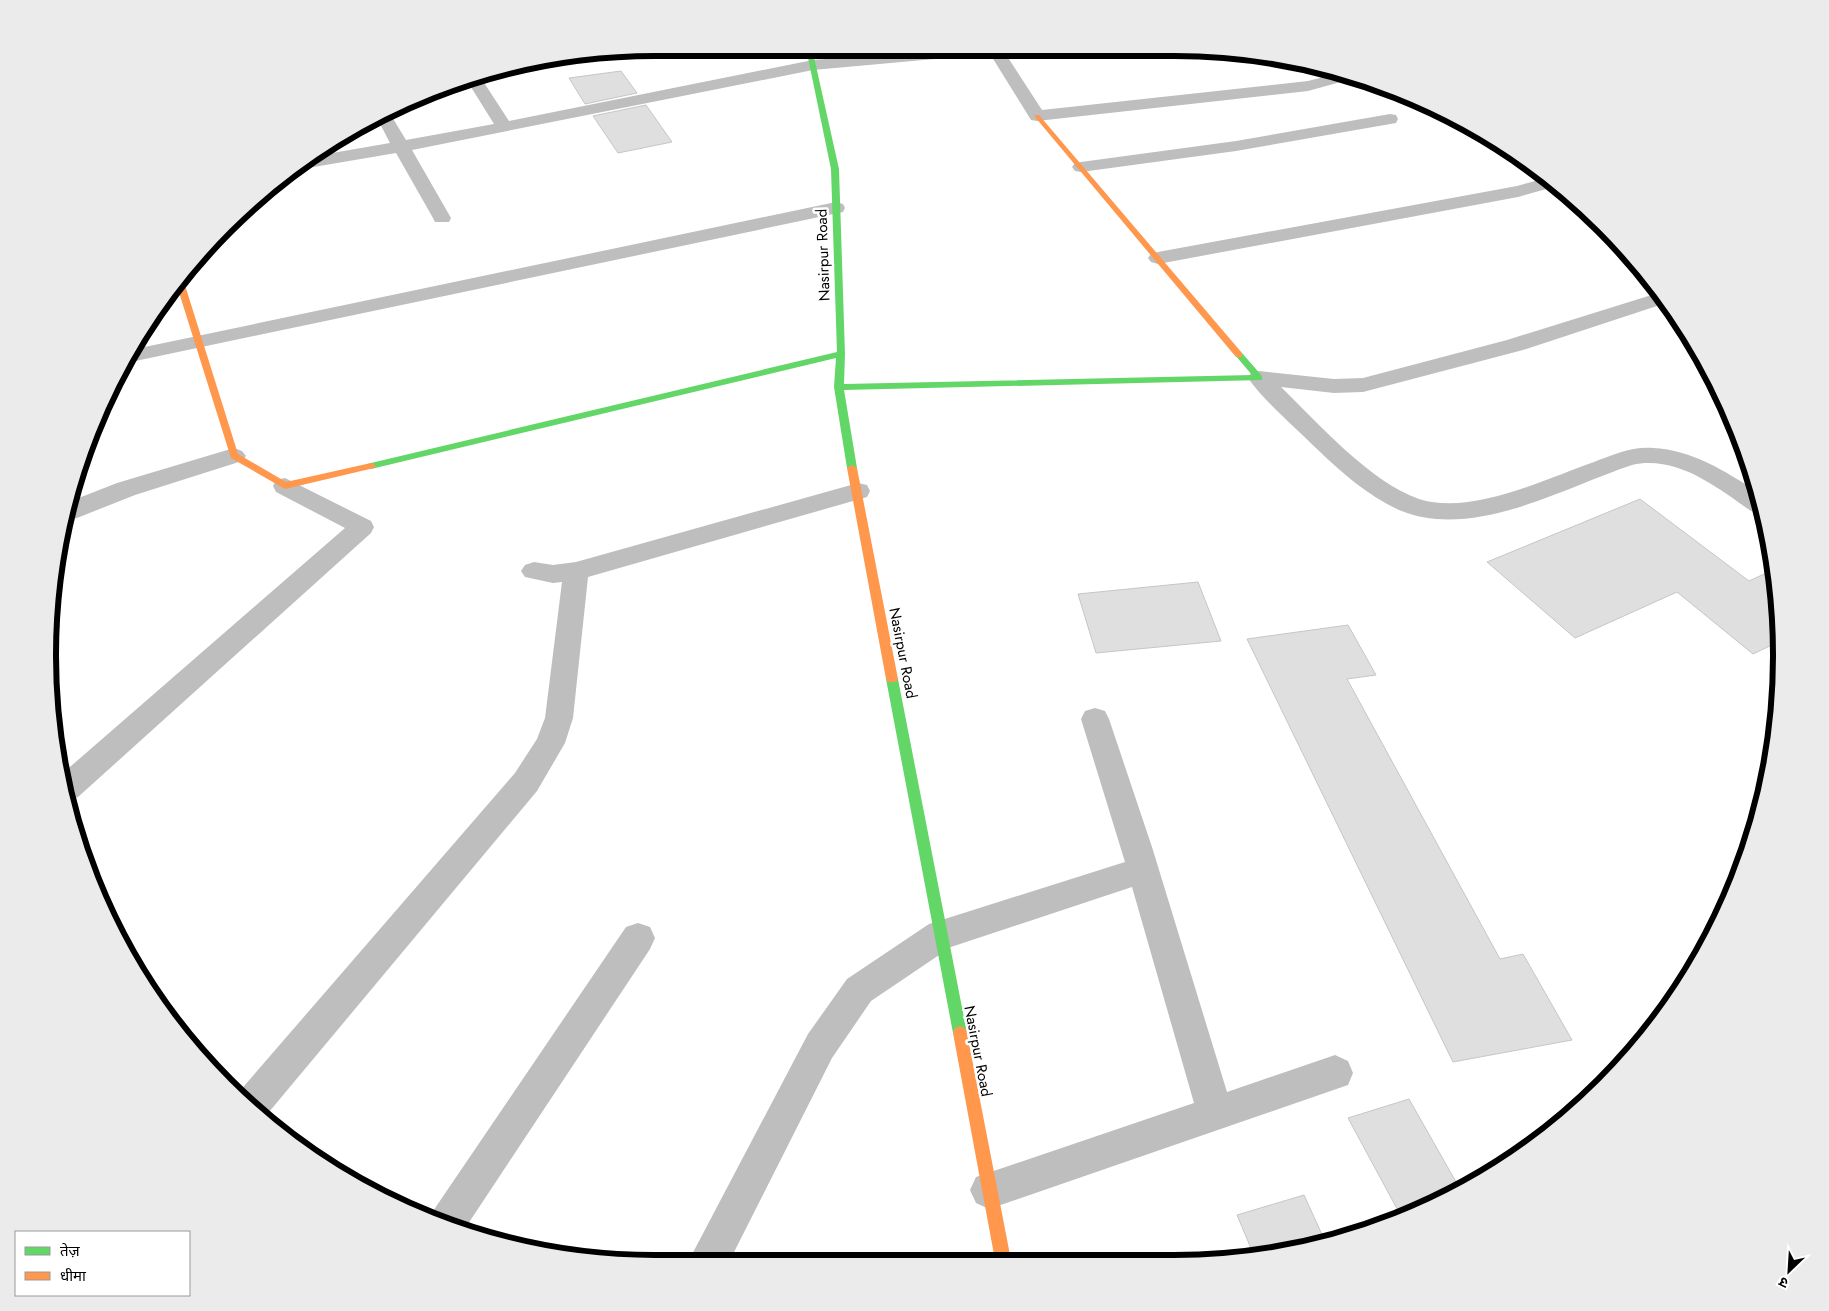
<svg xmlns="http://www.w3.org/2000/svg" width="1829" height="1311" font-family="Jost,'Noto Sans Devanagari',sans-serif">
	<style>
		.building { fill: #dfdfdf; stroke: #c6c6c6 }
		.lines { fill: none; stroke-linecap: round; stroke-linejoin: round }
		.street { fill: #bebebe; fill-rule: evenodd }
		.fast { fill: #63d668; fill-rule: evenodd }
		.slow { fill: #ff974d; fill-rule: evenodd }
		.labels { text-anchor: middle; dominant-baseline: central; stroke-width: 5; stroke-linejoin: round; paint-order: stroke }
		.street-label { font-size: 15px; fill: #000; stroke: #fff }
		.rim { fill: none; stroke: #000; stroke-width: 6 }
	</style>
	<rect width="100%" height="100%" fill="#fff"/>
	<!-- building -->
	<path class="building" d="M621 71 637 93 585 104 569 78Z
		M646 105 672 142 618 153 593 116Z
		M1640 499 1749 581 1775 569 1778 642 1753 654 1677 592 1575 638 1487 562Z
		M1198 582 1221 641 1096 653 1078 594Z
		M1348 625 1376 675 1347 679 1500 959 1523 954 1572 1040 1453 1062 1247 639Z
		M1409 1099 1460 1189 1402 1218 1348 1118Z
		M1304 1195 1324 1239 1255 1258 1237 1215Z"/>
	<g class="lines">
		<!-- street -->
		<path class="street" d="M959 48H1013L1011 51 1005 53 1042 110 1308 81 1339 73 1355 78 1308 91 1037 121 1031 120 990 54 813 70 412 150 451 218 449 222H435L433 218 396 153 302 169 297 168 309 157 390 143 377 118 389 112 406 140 494 124 466 79 479 75 509 121 813 60Z
			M1390 114 1396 115 1398 119 1396 123 1236 151 1081 172 1075 171 1072 167 1075 163 1081 162 1236 141Z
			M1546 178 1557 186 1518 197 1158 264 1151 262 1148 258 1151 254 1158 252 1517 186Z
			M836 202 843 204 845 208 843 212 126 363 135 349Z
			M1658 293 1666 303 1523 350 1363 392 1334 393 1281 387C1318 423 1370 482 1419 499 1471 516 1545 479 1594 462 1612 455 1633 446 1653 448 1692 450 1725 471 1756 491L1762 513 1751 511C1716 487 1677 455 1632 465 1563 488 1472 541 1399 510 1368 496 1341 472 1317 449 1296 428 1264 401 1248 378L1251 373 1259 371 1334 379 1363 378 1507 340Z
			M234 448 242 451 246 456 242 461 135 495 77 518 65 520 71 501 117 483Z
			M285 478 371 521 374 527 371 533 78 797 70 799 63 773 345 528 276 492 273 486 276 480Z
			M858 483 867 485 870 491 867 497 588 577 573 718 565 743 537 791 264 1118 238 1093 515 773 537 739 545 718 562 582 553 583 525 577 521 571 525 565 534 562 553 565 576 562Z
			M1095 708 1105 711 1109 719 1152 847 1227 1092 1335 1055 1348 1061 1353 1073 1348 1085 989 1209 976 1203 970 1190 976 1177 1194 1103 1132 887 951 947 871 1001 832 1058 729 1262H688L808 1034 847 979 929 924 1125 862 1081 719 1085 711Z
			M638 923 650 927 655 938 650 949 464 1230 429 1217 626 927Z"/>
		<!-- fast -->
		<path class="fast" d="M806 48H812L839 169 845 354 844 384 1252 375 1235 355 1239 352 1242 353 1262 376V380L844 390 857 468 852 471 847 468 834 387 836 358 371 469 368 468 366 466 368 464 371 463 837 352 831 169Z
			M892 675 896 676 898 679 967 1033 965 1038 960 1040 955 1038 953 1033 886 679 888 676Z"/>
		<!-- slow -->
		<path class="slow" d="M1035 115H1039L1242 353V357H1236L1035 117Z
			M181 280 184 282 238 454 286 482 371 463 374 464 376 466 374 468 285 489 231 458 177 286Z
			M852 465 857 468 898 679 896 682H888L886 679 847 468Z
			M960 1026 965 1028 967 1033 1011 1260H995L953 1033 955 1028Z"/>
	</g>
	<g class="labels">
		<!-- street labels -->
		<g class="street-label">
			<text transform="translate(823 255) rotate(-92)">Nasirpur Road</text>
			<text transform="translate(903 653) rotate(79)">Nasirpur Road</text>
			<text transform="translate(978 1051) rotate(79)">Nasirpur Road</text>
		</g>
	</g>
	<!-- crop -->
	<path d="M0 0H1829V1311H0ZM655 56H1174A599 599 0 0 1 1773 655V656A599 599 0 0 1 1174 1255H655A599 599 0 0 1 56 656V655A599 599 0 0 1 655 56Z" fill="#ebebeb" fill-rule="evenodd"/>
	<path class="rim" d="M655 56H1174A599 599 0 0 1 1773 655V656A599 599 0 0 1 1174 1255H655A599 599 0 0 1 56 656V655A599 599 0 0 1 655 56Z"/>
	<!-- legend -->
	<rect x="15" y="1231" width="175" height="65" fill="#ffffff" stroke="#999999"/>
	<rect x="25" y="1247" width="25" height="8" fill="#63d668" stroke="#999999"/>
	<text x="60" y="1256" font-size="15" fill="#000000">तेज़</text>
	<rect x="25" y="1272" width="25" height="8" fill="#ff974d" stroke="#999999"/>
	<text x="60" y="1281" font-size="15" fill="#000000">धीमा</text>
	<!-- north arrow -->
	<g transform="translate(1789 1271) rotate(205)" stroke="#ffffff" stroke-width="4" paint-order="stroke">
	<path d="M0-4L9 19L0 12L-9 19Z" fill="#000000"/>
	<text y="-8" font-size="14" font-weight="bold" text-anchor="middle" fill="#000000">उ</text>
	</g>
</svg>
